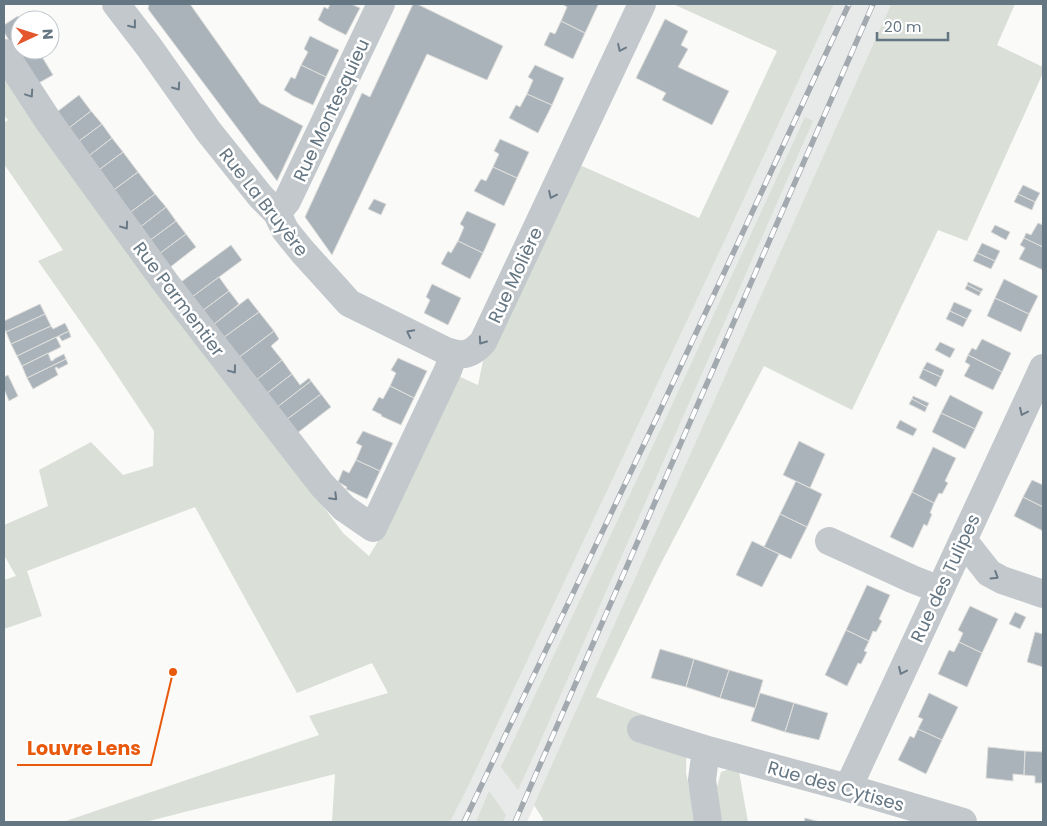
<svg xmlns="http://www.w3.org/2000/svg" width="1047" height="826" font-family="Poppins,sans-serif">
	<style>
		.built { fill: #e8e9e9 }
		.green { fill: #dadfd7 }
		.building { fill: #aab3b9; stroke: #dcdcda }
		.lines { fill: none; stroke-linecap: round; stroke-linejoin: round }
		.minor { stroke: #c3c8cc; stroke-width: 28 }
		.rail-casing { stroke: #a2aab0; stroke-width: 5.5 }
		.rail { stroke: #fff; stroke-width: 4; stroke-dasharray: 11; stroke-linecap: butt }
		.oneway { stroke: #6a7a87 }
		.labels { text-anchor: middle; dominant-baseline: central; stroke-width: 5; stroke-linejoin: round; paint-order: stroke }
		.street-label { font-size: 18px; fill: #657683; stroke: #fff }
		.leader { fill: none; stroke: #e8590c; stroke-width: 2 }
		.callout-dot { fill: #e8590c; stroke: #fff; stroke-width: 2 }
		.callout-label { font-size: 19px; text-anchor: middle; font-weight: bold; fill: #e8590c; stroke: #fff; stroke-width: 5; stroke-linejoin: round; paint-order: stroke }
	</style>
	<rect width="100%" height="100%" fill="#fafaf8"/>
	<!-- built -->
	<path class="built" d="M834 4H891L527 822H450L468 787 725 240Z"/>
	<!-- green -->
	<path class="green" d="M673 4H834L725 240 468 787 450 822H332L335 774 145 822H63L319 735 309 716 388 693 372 663 297 693 195 507 27 571 42 616 4 629V580L16 576 4 555V525L48 506 39 470 91 442 123 475 153 466 154 431 101 351 38 261 63 250 4 164V123L8 120 4 115V67L45 130 343 533 369 556 380 538 456 375 478 385 484 356 573 162 699 218 777 51Z
		M891 4H1015L997 45 1043 67V73L967 241 938 230 852 410 764 366 657 571 596 697 687 731 686 773 697 822H542L543 819 534 805Z
		M805 117 813 121 539 744 518 790 501 767 666 418Z
		M738 766 748 822H721L717 787 721 772Z
		M489 791 506 815 503 822H476Z"/>
	<!-- building -->
	<path class="building" d="M149 4H190L260 103 303 126 277 181 148 9Z
		M330 4H351L360 8 346 35 326 25 318 20 324 7 328 9Z
		M413 4H417L503 46 487 80 427 54 332 255 305 217 362 93 370 97Z
		M562 4H596L598 5 585 33 561 21 567 7Z
		M18 16 20 20V50H29L18 56 4 32V25Z
		M665 19 688 31 681 45 688 49 678 67 729 91 712 125 662 100 666 93 636 78Z
		M561 21 585 33 573 59 544 45 550 32 555 34Z
		M310 36 339 50 326 77 301 65 308 52 304 49Z
		M29 50H38L53 75 35 85 18 56Z
		M301 65 326 77 313 105 293 96 284 90 291 77 295 79Z
		M535 65 564 78 552 105 527 94 533 80 528 77Z
		M527 94 552 105 538 133 509 118 516 105 520 107Z
		M79 95 91 111 65 131 53 115Z
		M91 111 102 124 75 144 65 131Z
		M102 124 112 138 86 158 75 144Z
		M112 138 123 152 96 172 86 158Z
		M500 139 529 152 517 178 493 167 499 154 494 151Z
		M123 152 138 172 111 192 96 172Z
		M493 167 517 178 504 206 474 191 481 179 486 181Z
		M138 172 155 194 128 214 111 192Z
		M1023 185 1040 193 1035 202 1018 194Z
		M155 194 166 207 139 228 128 214Z
		M1018 194 1035 202 1032 210 1014 202Z
		M374 199 386 204 381 215 368 209Z
		M166 207 176 221 149 241 139 228Z
		M467 211 496 224 483 253 458 241 464 227 460 224Z
		M176 221 186 234 159 254 149 241Z
		M1038 223 1043 225V247L1024 238 1026 233 1031 235Z
		M995 225 1010 232 1006 240 991 232Z
		M186 234 196 247 169 268 159 254Z
		M1024 238 1043 247V270L1019 259 1025 248 1020 245Z
		M458 241 483 253 470 279 441 264 448 251 451 253Z
		M982 243 1000 251 995 261 977 253Z
		M231 245 242 260 192 297 181 282Z
		M977 253 995 261 991 269 973 261Z
		M219 277 229 291 202 311 192 297Z
		M1004 279 1038 296 1029 314 995 298Z
		M968 282 983 289 981 292 967 285Z
		M432 284 461 298 448 325 424 313 430 300 426 297Z
		M967 285 981 292 979 296 965 289Z
		M229 291 239 304 213 325 202 311Z
		M248 298 259 312 223 338 213 325Z
		M995 298 1029 314 1021 332 987 316Z
		M954 302 972 310 967 319 950 311Z
		M40 304 45 314 6 332 4 328V321Z
		M950 311 967 319 963 327 946 319Z
		M259 312 274 331 238 358 223 338Z
		M45 314 51 326 11 344 6 332Z
		M65 323 69 331 17 356 11 344 51 326 53 329Z
		M69 331 71 337 62 341 59 336Z
		M274 331 279 339 271 346 282 360 255 381 238 358Z
		M56 337 61 347 22 366 17 356Z
		M982 339 1011 353 1002 372 968 355 972 348 976 350Z
		M940 342 955 349 950 358 935 350Z
		M48 353 51 361 54 360V359L64 354 66 359 27 378 22 366Z
		M968 355 1002 372 993 390 964 376 970 365 965 362Z
		M398 358 427 371 414 398 390 386 396 373 391 370Z
		M66 359 68 364 58 369 57 367 55 368 58 375 33 389 27 378Z
		M282 360 292 374 266 394 255 381Z
		M927 362 944 370 941 377 923 369Z
		M923 369 941 377 936 387 919 378Z
		M292 374 300 385 309 378 311 381 276 408 266 394Z
		M8 375 18 396 9 401 4 389V377Z
		M311 381 321 394 286 420 276 408Z
		M390 386 414 398 401 425 381 416 382 415 372 410 379 397 383 399Z
		M321 394 331 407 296 434 286 420Z
		M950 395 983 412 975 429 941 413Z
		M913 396 929 403 927 407 912 399Z
		M912 399 927 407 925 412 909 404Z
		M941 413 975 429 965 449 932 432Z
		M900 420 917 429 913 436 896 428Z
		M363 431 393 443 380 471 356 460 362 446 356 443Z
		M799 441 825 454 810 488 783 475Z
		M933 447 956 458 945 481 948 483 942 494 939 493 934 503 912 492Z
		M356 460 380 471 367 499 346 489 347 487 338 482 343 470 349 473Z
		M1032 480 1043 485V507L1023 497Z
		M796 481 822 494 807 527 780 514Z
		M912 492 934 503 930 513 932 514 927 526 924 524 913 548 890 537Z
		M1023 497 1043 507V531L1014 516Z
		M780 514 807 527 791 559 764 547Z
		M752 541 779 554 762 587 736 575Z
		M867 585 890 595 879 619 882 621 876 632 873 631 869 641 846 630Z
		M970 606 998 619 982 653 959 642 963 633 958 630Z
		M1015 612 1026 617 1020 629 1009 624Z
		M846 630 869 641 864 651 867 652 861 664 858 663 847 686 825 675Z
		M1035 632 1043 634V667L1027 662Z
		M959 642 982 653 967 687 938 674 949 650 954 652Z
		M660 649 694 659 686 687 651 678Z
		M694 659 729 670 720 698 686 687Z
		M729 670 763 680 755 708 720 698Z
		M760 693 794 703 785 732 751 721Z
		M929 693 958 707 942 740 918 729 923 719 918 717Z
		M794 703 828 713 819 740 785 732Z
		M918 729 942 740 926 774 898 760 910 736 914 738Z
		M988 747 1025 751 1024 775 1013 774V781L986 778Z
		M1025 751 1043 752V783H1035V776L1024 775Z
		M805 818 820 822H804Z"/>
	<g class="lines">
		<!-- minor -->
		<path class="minor" d="M116 4 149 47 209 132 261 197 277 213 285 230 302 251 341 294 349 303 446 351C463 357 471 355 483 342L642 4
			M4 53 49 122 165 282 322 485 344 508 373 528 448 370 454 354
			M277 213 287 201 381 4
			M963 540 989 573 1002 580 1043 594
			M829 541 912 579 940 590
			M641 729 708 750 848 788 963 822
			M708 750 704 764 702 780 708 822
			M848 788 1043 368"/>
		<!-- rail casing -->
		<g class="rail-casing">
			<path id="rail" d="M464 822 657 417 849 4
				M515 822 873 4"/>
		</g>
		<!-- rail -->
		<use href="#rail" class="rail"/>
	</g>
	<!-- one-way arrows -->
	<defs><path id="oneway-chevron" d="M-2-3.5L2.5 0L-2 3.5" fill="none" stroke-width="1.6" stroke-linecap="round" stroke-linejoin="round" transform="scale(1.25)"/></defs>
	<g class="oneway">
		<use href="#oneway-chevron" transform="translate(133 25) rotate(52)"/>
		<use href="#oneway-chevron" transform="translate(621 48) rotate(115)"/>
		<use href="#oneway-chevron" transform="translate(177 87) rotate(55)"/>
		<use href="#oneway-chevron" transform="translate(30 94) rotate(56)"/>
		<use href="#oneway-chevron" transform="translate(552 195) rotate(115)"/>
		<use href="#oneway-chevron" transform="translate(125 226) rotate(54)"/>
		<use href="#oneway-chevron" transform="translate(410 333) rotate(-153)"/>
		<use href="#oneway-chevron" transform="translate(482 341) rotate(125)"/>
		<use href="#oneway-chevron" transform="translate(233 370) rotate(53)"/>
		<use href="#oneway-chevron" transform="translate(1023 412) rotate(115)"/>
		<use href="#oneway-chevron" transform="translate(334 497) rotate(45)"/>
		<use href="#oneway-chevron" transform="translate(995 576) rotate(32)"/>
		<use href="#oneway-chevron" transform="translate(902 671) rotate(115)"/>
	</g>
	<g class="labels">
		<!-- street labels -->
		<g class="street-label">
			<text transform="translate(331 110) rotate(-65)">Rue Montesquieu</text>
			<text transform="translate(264 202) rotate(52)">Rue La Bruyère</text>
			<text transform="translate(515 275) rotate(-65)">Rue Molière</text>
			<text transform="translate(179 299) rotate(53)">Rue Parmentier</text>
			<text transform="translate(945 578) rotate(-65)">Rue des Tulipes</text>
			<text transform="translate(836 786) rotate(16)">Rue des Cytises</text>
		</g>
	</g>
	<!-- callouts -->
	<path class="leader" d="M173 672L151 765H17"/>
	<circle class="callout-dot" cx="173" cy="672" r="5"/>
	<g class="callout-label">
		<text x="84" y="755">Louvre Lens</text>
	</g>
	<!-- border -->
	<rect width="1047" height="826" fill="none" stroke="#657683" stroke-width="10"/>
	<!-- north arrow -->
	<g transform="translate(35 35) rotate(86)"><circle r="24" fill="#ffffff" stroke="#c1c8cd"/>
	<path d="M0-4L9 19L0 12L-9 19Z" fill="#e4572e"/>
	<text y="-8" font-size="14" font-weight="bold" text-anchor="middle" fill="#657683">N</text>
	</g>
	<!-- scale -->
	<path d="M877 32v8h71v-8" fill="none" stroke="#657683" stroke-width="2.5"/>
	<text x="884" y="32" font-size="15" fill="#657683" stroke="#ffffff" stroke-width="4" paint-order="stroke">20 m</text>
</svg>
